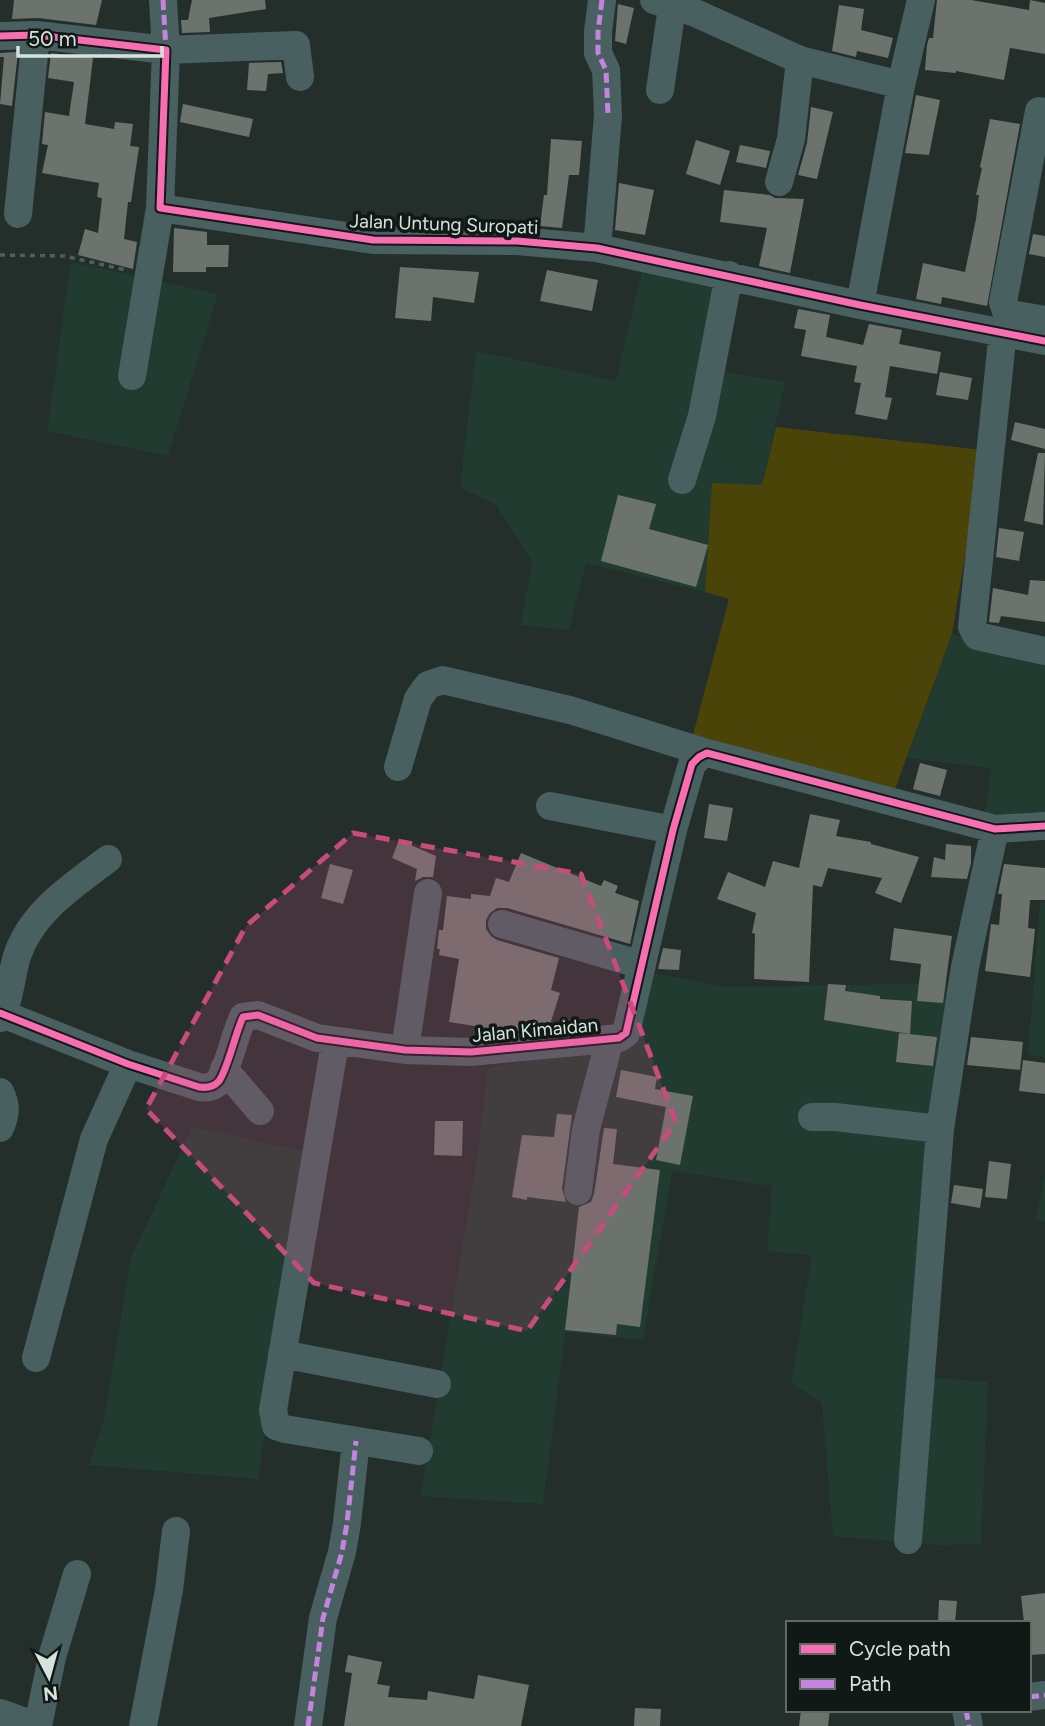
<svg xmlns="http://www.w3.org/2000/svg" width="1045" height="1726" font-family="Figtree,sans-serif">
	<style>
		.built { fill: #213b31 }
		.green { fill: #4a4408 }
		.building { fill: #6c736d }
		.lines { fill: none; stroke-linecap: round; stroke-linejoin: round }
		.path { stroke: #4e5f5e; stroke-width: 3.5; stroke-dasharray: 5 5; stroke-linecap: butt }
		.minor { stroke: #486060; stroke-width: 28 }
		.quiet { stroke: #c483df; stroke-width: 5; stroke-dasharray: 10 5; stroke-linecap: butt }
		.cycleway-casing { stroke: #101915; stroke-width: 11 }
		.cycleway { stroke: #f96db3; stroke-width: 7 }
		.marked { fill: #c74b7c; fill-opacity: 0.2; stroke: #c74b7c; stroke-width: 5; stroke-dasharray: 14 9; stroke-linejoin: round }
		.labels { text-anchor: middle; dominant-baseline: central; stroke-width: 7; stroke-linejoin: round; paint-order: stroke }
		.street-label { font-size: 19px; fill: #d6e3dd; stroke: #101915 }
	</style>
	<rect width="100%" height="100%" fill="#242f2b"/>
	<!-- built -->
	<path class="built" d="M71 262 218 294 168 456 47 431Z
		M644 263 725 280 698 368 785 382 762 485 712 484 705 592 586 563 569 630 521 625 532 561 496 504 460 488 476 351 616 381Z
		M952 634 1045 654V829L983 831 991 768 907 758Z
		M1040 903H1045V1058L1028 1054Z
		M647 972 727 987 959 983 928 1377 988 1382 981 1543 942 1545 833 1536 822 1403 791 1383 812 1255 767 1251 772 1186 672 1171 643 1340 565 1332 543 1504 421 1496 476 1165 488 1068 636 1042Z
		M192 1127 314 1153 287 1283 258 1479 89 1465 104 1421 131 1258Z
		M1045 1174V1221H1036Z"/>
	<!-- green -->
	<path class="green" d="M776 427 983 450 952 634 888 808 689 750 729 599 705 592 712 483 762 485Z"/>
	<!-- building -->
	<path class="building" d="M14 0H102L96 25 38 18 12 19Z
		M192 0H265L266 9 209 18 210 32 182 33 181 20H188Z
		M937 0H971L1029 10 1030 0 1045 3V54L1010 48 1004 80 956 71V73L925 70 927 45 929 38H933Z
		M618 4 634 8 626 44 615 41Z
		M839 5 864 9 861 30 893 38 888 58 857 51 856 57 832 51Z
		M18 52 12 106 0 104 4 57H0V53Z
		M51 53 93 58 85 124 114 129 115 122 133 124 130 146 139 147 131 202H128L124 239 137 242 133 269 78 255 85 229 98 233 102 198 97 197 99 183 42 173 48 145 42 144 45 112 69 116 74 82 48 78Z
		M281 62 283 73 268 74 266 91 247 90 249 63Z
		M916 95 940 100 929 155 905 153Z
		M183 104 253 119 249 137 180 122Z
		M811 107 833 112 817 179 798 175 807 143Z
		M990 119 1020 124 987 306 942 297 941 304 916 299 923 263 965 272 976 219 979 195H976L982 168 980 167Z
		M551 139 582 141 579 175H569L562 228 540 226 544 195H547Z
		M696 140 730 151 720 185 686 174Z
		M740 145 770 151 766 168 736 162Z
		M619 183 654 190 645 235 615 230Z
		M724 190 770 195 775 198 804 199 790 273 759 266 767 228 720 222Z
		M174 228 207 232V245H229L228 267H206V272H173Z
		M1033 234 1045 236V257L1029 254Z
		M400 267 479 272 474 303 433 297 431 321 395 318Z
		M547 270 598 280 592 311 540 301Z
		M798 309 830 315 826 337 863 345 869 324 902 330 899 344 941 352 937 374 890 366 885 397 892 398 887 420 855 414 861 383 854 382 857 366 801 356 806 330 794 328Z
		M940 372 972 378 968 400 936 395Z
		M1015 422 1045 429V449L1011 440Z
		M1038 453H1045L1043 525 1024 521Z
		M618 495 656 504 649 529 708 545 696 587 601 561Z
		M999 528 1024 532 1019 561 996 557Z
		M1030 580 1045 581V622L1001 616 999 623 989 622 993 588 1028 595Z
		M920 763 947 770 940 796 913 789Z
		M709 804 733 808 727 841 704 838Z
		M810 814 840 820 836 836 871 842V844L919 857 901 903 875 893 882 878 828 868 822 887 813 885 809 982 754 979 755 934 752 933 756 913 717 899 728 872 765 887 773 861 799 868Z
		M399 840 436 856 433 877H423L415 881 417 869 392 858Z
		M946 844 971 846V863L967 879 931 877 934 857 945 860Z
		M521 853 601 886 604 880 618 886 615 893 639 901 630 944 507 908H497L490 913 486 920V929L491 936 497 940 559 958 551 990 560 993 549 1028 500 1033 493 1031 494 1029 449 1022 459 959 439 955 440 949H437L439 930H443L447 896 471 899V894L490 896 496 878 509 882Z
		M330 864 353 870 343 904 321 898Z
		M1004 864 1045 868V900H1030L1028 928 1035 929 1030 977 985 971 991 924 999 925 1002 894H998Z
		M894 928 952 936 943 1003 917 1001 921 964 890 960Z
		M663 948 681 950 679 970 658 969Z
		M828 984 846 985 845 991 880 996V999L912 1001 910 1034 824 1020Z
		M899 1033 937 1037 933 1066 896 1062Z
		M971 1037 1023 1042 1020 1070 967 1065Z
		M1023 1060 1045 1063V1094L1019 1091Z
		M621 1070 657 1077 655 1089 693 1096 680 1165 656 1160 666 1107 616 1097Z
		M557 1114 572 1115 562 1189 566 1202 527 1197V1200L512 1197 522 1135 554 1137Z
		M435 1121H463L462 1156 434 1155Z
		M604 1128 617 1129 613 1164 660 1170 640 1327 617 1324 616 1335 565 1330 579 1207 591 1202 594 1194Z
		M989 1161 1011 1164 1007 1199 985 1197Z
		M954 1185 983 1189 980 1208 951 1203Z
		M1045 1593V1654L1030 1655 1029 1623H1024L1021 1596Z
		M939 1600 957 1601 955 1623H938Z
		M348 1655 382 1662 377 1684 390 1686 388 1697 427 1700 428 1691 474 1699 478 1675 529 1685 521 1726H344L352 1673 345 1672Z
		M635 1708 661 1709 660 1726H634Z
		M801 1710H830L828 1726H799Z"/>
	<g class="lines">
		<!-- path -->
		<path class="path" d="M0 255 64 256 126 270"/>
		<!-- minor -->
		<path class="minor" d="M163 0 166 50 296 45 300 77
			M654 0 693 12 800 60 901 85 860 305
			M0 36 36 35 166 50 160 208 373 240 517 241 597 248 860 305 1045 341
			M901 85 921 0
			M660 90 672 7
			M1045 112 1039 111 1003 302 1006 311 1010 314 1045 320
			M779 182 791 139 800 60
			M18 214 36 35
			M597 248 608 115 606 70 598 53V32L602 0
			M1003 331 972 627 977 636 1045 651
			M132 376 160 208
			M682 480 702 416 729 275
			M398 767 418 699 428 685 443 680 570 710 707 753
			M550 806 673 830
			M502 924 642 965
			M0 1013 128 1064 199 1087C206 1088 214 1087 219 1081 228 1068 235 1034 243 1017L258 1015 317 1038 405 1050 471 1052 619 1038 626 1033 673 830 692 764 699 757 707 753 995 829 1045 826
			M0 1018C10 1000 11 976 17 956 32 911 73 886 108 859
			M335 1043 273 1410 276 1426 285 1429 419 1451
			M405 1050 428 893
			M224 1069 260 1111
			M0 1092C7 1106 6 1114 0 1128
			M812 1117H835L940 1129
			M578 1191 586 1129 610 1039
			M282 1354 437 1384
			M36 1358 94 1139 128 1064
			M908 1540 940 1129 965 967 995 829
			M1029 1697 1045 1695
			M966 1710 969 1726
			M0 1713 36 1726
			M38 1726 52 1657 77 1574
			M143 1726 169 1590 176 1531
			M308 1726 323 1618 342 1552 347 1523 356 1441"/>
		<!-- quiet -->
		<path class="quiet" d="M163 0 166 50
			M602 0 598 32V53L606 70 608 115
			M1029 1697 1045 1695
			M966 1710 969 1726
			M308 1726 323 1618 342 1552 347 1523 356 1441"/>
		<!-- cycleway casing -->
		<g class="cycleway-casing">
			<path id="cycleway" d="M0 36 36 35 166 50 160 208 373 240 517 241 597 248 860 305 1045 341
				M0 1013 128 1064 199 1087C206 1088 214 1087 219 1081 228 1068 235 1034 243 1017L258 1015 317 1038 405 1050 471 1052 619 1038 626 1033 673 830 692 764 699 757 707 753 995 829 1045 826"/>
		</g>
		<!-- cycleway -->
		<use href="#cycleway" class="cycleway"/>
	</g>
	<!-- marked area -->
	<path class="marked" d="M353 833 581 874 676 1122 527 1331 314 1283 146 1109 246 926Z"/>
	<g class="labels">
		<!-- street labels -->
		<g class="street-label">
			<text transform="translate(444 224) rotate(2)">Jalan Untung Suropati</text>
			<text transform="translate(535 1030) rotate(-5)">Jalan Kimaidan</text>
		</g>
	</g>
	<!-- legend -->
	<rect x="786" y="1621" width="245" height="91" fill="#101915" stroke="#5f6a65" stroke-width="2"/>
	<rect x="800" y="1644" width="35" height="10" fill="#f96db3" stroke="#5f6a65" stroke-width="2"/>
	<text x="849" y="1656" font-size="21" fill="#d6e3dd">Cycle path</text>
	<rect x="800" y="1679" width="35" height="10" fill="#c483df" stroke="#5f6a65" stroke-width="2"/>
	<text x="849" y="1691" font-size="21" fill="#d6e3dd">Path</text>
	<!-- north arrow -->
	<g transform="translate(49 1677) rotate(174)" stroke="#101915" stroke-width="5" paint-order="stroke">
	<path d="M0-5L12 26L0 18L-12 26Z" fill="#d6e3dd"/>
	<text y="-10" font-size="19" font-weight="bold" text-anchor="middle" fill="#d6e3dd">N</text>
	</g>
	<!-- scale -->
	<path d="M18 46v10h144v-10" fill="none" stroke="#d6e3dd" stroke-width="3.5"/>
	<text x="28" y="46" font-size="21" fill="#d6e3dd" stroke="#101915" stroke-width="5" paint-order="stroke">50 m</text>
</svg>
